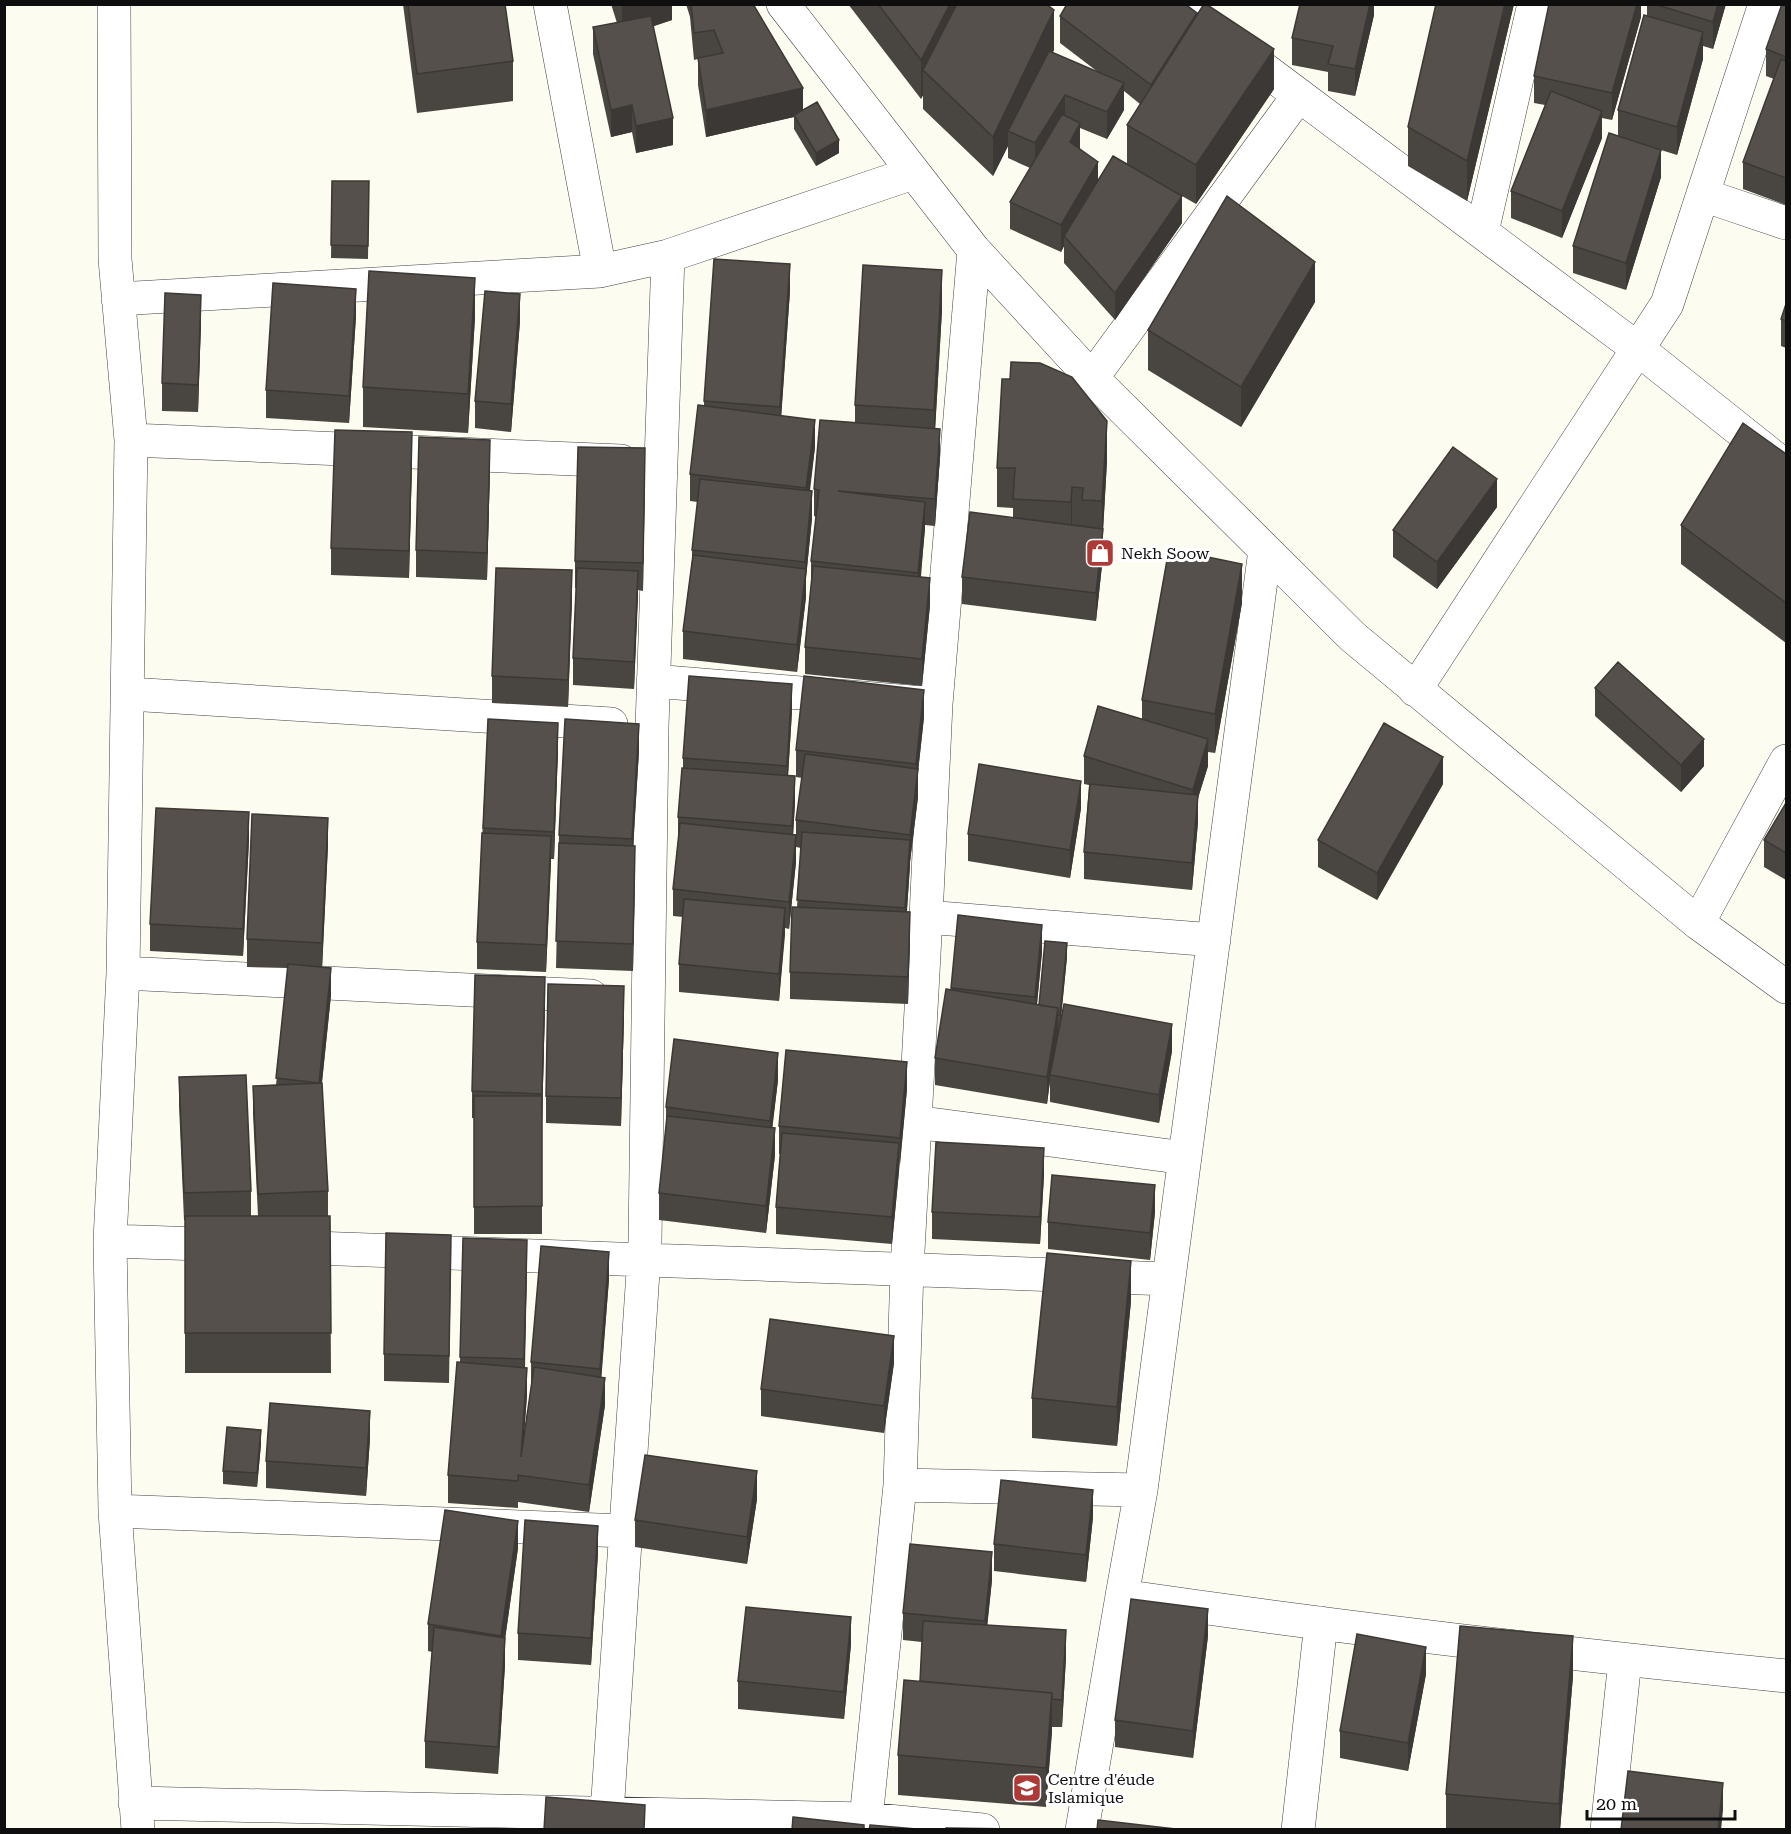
<svg xmlns="http://www.w3.org/2000/svg" width="1791" height="1834" font-family="'Roboto Serif',serif">
	<style>
		.lines { fill: none; stroke-linecap: round; stroke-linejoin: round }
		.street-casing { stroke: #414141; stroke-width: 34 }
		.street { stroke: #fff; stroke-width: 33 }
		.wall { fill: #494541; fill-rule: evenodd }
		.shaded-wall { fill: #3c3835 }
		.building { fill: #55504c; stroke: #3c3835; stroke-width: 1.5 }
		.labels { text-anchor: middle; dominant-baseline: central; stroke-width: 6; stroke-linejoin: round; paint-order: stroke }
		.poi-label { font-size: 16px; fill: #0e0e0e; stroke: #fff; text-anchor: start }
	</style>
	<rect width="100%" height="100%" fill="#fdfcf1"/>
	<g class="lines">
		<!-- street casing -->
		<g class="street-casing">
			<path id="street" d="M114 4 115 259 131 440 123 973 110 1241 115 1511 138 1830
				M783 4 974 250 1092 378 1353 637 1698 923 1786 987
				M1177 4 1638 349 1786 467
				M1703 195 1786 223
				M1482 232 1534 4
				M600 271 668 256 913 173
				M118 299 600 271 550 4
				M1092 378 1299 95
				M131 440 621 461
				M653 681 936 704 926 917 1214 940
				M1415 690 1667 304 1765 4
				M129 694 611 724
				M936 704 974 250
				M1698 923 1786 761
				M123 973 591 996
				M915 1122 1185 1158
				M110 1241 231 1245
				M286 1247 1169 1279
				M900 1485 907 1270 926 917
				M115 1511 625 1531
				M1122 1596 1141 1490 1265 550
				M135 1803 866 1819
				M607 1813 645 1242 652 727 668 256
				M983 1830 866 1819 900 1485 1141 1490
				M1082 1830 1122 1596C1343 1628 1564 1654 1786 1676
				M1298 1830 1321 1623
				M1607 1830 1625 1660"/>
		</g>
		<!-- street -->
		<use href="#street" class="street"/>
	</g>
	<!-- wall -->
	<path class="wall" d="M403 4H505L513 61V101L417 113Z
		M611 4H672V20L653 26 673 145 636 153 632 132 611 137 593 54V27L617 23Z
		M686 4H753L803 110 839 153 816 166 794 129V117L706 137 698 85V59L694 60 690 17Z
		M848 4H1046L1054 50 1052 53 1098 72 1060 43V16H1197L1274 89 1196 204 1182 196V223L1115 320 1064 263V246L1061 252 1010 229V202L1030 168 1008 158V146L993 176 923 109V95L921 99ZM1124 91 1140 104 1127 125V164L1098 181 1080 149V128L1107 139 1124 110Z
		M1374 4V15L1355 96 1328 91V72L1292 65V38Z
		M1514 4 1467 201 1408 166V127Z
		M1641 4V17L1612 120 1602 118V138L1562 238 1511 218V191L1545 105 1534 103V76Z
		M1647 4H1726L1713 49 1703 46V59L1677 155 1661 150V177L1626 290 1573 273V246L1618 136V110L1647 16Z
		M1786 4V205L1743 189V162L1774 79 1766 76V49Z
		M332 181H369L368 259 331 258Z
		M790 291 781 416 815 447 810 491 812 518 806 578V597L797 672 683 659V631L692 560V550L698 502 690 501V474L704 406V401Z
		M1315 302 1241 427 1148 370V330Z
		M1786 304V348L1781 346V319Z
		M942 310 935 429 940 456 935 526 925 525 921 577 930 605 922 686 805 674V647L811 584V561L816 517 814 516V489L855 422V405Z
		M356 316 349 423 266 418V390Z
		M475 317 468 433 363 427V387Z
		M520 321 511 432 475 428V401Z
		M201 322 198 412 162 411V383Z
		M1786 454V643L1681 564V525Z
		M412 459 409 578 331 575V548Z
		M1107 461 1103 529V556L1096 621 962 604V577L1013 518V508L997 507V468Z
		M490 467 487 580 416 577V550Z
		M645 475 643 591 638 590 634 689 573 685V658L576 588H575V561Z
		M1497 507 1437 589 1393 557V530Z
		M572 598 568 707 492 703V676Z
		M1242 603 1215 753 1208 752V766L1198 798V822L1192 890 1084 879V852L1089 785 1084 784V756L1142 719V700Z
		M1595 688 1704 766 1681 792 1595 716Z
		M792 711 788 776 795 803 793 835 796 862 789 929 785 928 779 1001 679 992V964L683 917 673 916V889L678 841V817L683 768V758Z
		M924 717 918 772V797L910 862 907 911 910 939 908 1004 790 999V972L797 907 801 848 796 847V820L802 778 796 777V750Z
		M488 719 558 750 554 859H551L546 972 477 969V942Z
		M639 751 633 846 635 873 633 971 556 968 559 835Z
		M1443 784 1377 900 1318 867V840Z
		M1786 803V880L1764 867V840Z
		M1081 808 1070 878 968 861V834Z
		M249 840 243 956 150 951V924Z
		M328 845 322 967 331 995 322 1083 328 1191V1216H330L331 1373H185V1220H184L179 1105V1077L251 1191V1216H258L253 1114V1086L276 1085 288 968 247 967V939Z
		M958 915 1042 952 1037 1004 1039 1005 1067 957 1061 1015 1172 1051 1159 1123 1050 1102V1081L1047 1104 935 1085V1058L951 990Z
		M545 1004 542 1124V1234H474V1118H472V1091Z
		M624 1013 621 1126 546 1123V1096Z
		M778 1080 772 1128 775 1155 766 1233 659 1220V1193L666 1131V1107Z
		M907 1089 892 1244 776 1234V1207L780 1154H779V1126Z
		M1044 1175 1040 1244 932 1239V1212Z
		M1155 1212 1150 1260 1048 1249V1222Z
		M463 1238 527 1267 525 1368 527 1395 524 1436 531 1388V1362L609 1279 601 1377 605 1405 589 1512 518 1502V1508L448 1503V1475L460 1362Z
		M451 1262 449 1383 384 1381V1354Z
		M1131 1301 1117 1446 1032 1438V1398Z
		M894 1363 884 1433 761 1416V1389Z
		M370 1438 366 1496 266 1488V1461Z
		M261 1444 257 1487 223 1484V1471Z
		M757 1499 747 1564 635 1547V1520Z
		M1093 1517 1086 1582 994 1571V1544Z
		M518 1548 505 1639V1665L498 1774 425 1768V1741L432 1652 428 1651V1624Z
		M598 1553 591 1665 518 1660V1633Z
		M992 1580 987 1625 1066 1657 1062 1727H1052L1046 1807 898 1795V1755L920 1681 922 1642 903 1640V1613Z
		M1208 1636 1193 1758 1115 1747V1720Z
		M851 1644 844 1719 738 1709V1681Z
		M1426 1674 1408 1771 1340 1758V1731Z
		M1573 1676 1560 1830H1446V1794Z"/>
	<!-- shaded-wall -->
	<path class="shaded-wall" d="M622 4H672V20L622 37Z
		M950 4H970L923 70V95L921 99V60Z
		M1370 4H1374V15L1355 96V69Z
		M1505 4H1514L1467 201V161Z
		M1637 4H1641V17L1612 120V93Z
		M1718 4H1726L1713 49V22Z
		M1054 10V50L1014 134 1008 131V146L993 176V137Z
		M1197 13V40L1151 112V85Z
		M1703 32V59L1677 155V127Z
		M1274 49V89L1196 204V165Z
		M1124 83V110L1107 139V112Z
		M803 88V115H794V117L706 137V110Z
		M1065 95V122L1035 170V143Z
		M632 105V132L611 137V110Z
		M1602 111V138L1562 238V211Z
		M673 118V145L636 153V126Z
		M1080 123V150L1070 142Z
		M839 140V153L816 166V153Z
		M1661 150V177L1626 290V263Z
		M1098 162V190L1064 236V246L1061 252V225Z
		M1182 196V223L1115 320V293Z
		M1315 262V302L1241 427V387Z
		M790 264V291L780 434V407Z
		M942 270V310L934 449V410Z
		M475 278V317L468 433V394Z
		M356 289V316L349 423V396Z
		M520 294V321L511 432V404Z
		M201 295V322L198 412V385Z
		M815 420V447L806 516V488Z
		M1107 421V461L1103 532V529V556L1096 621V593L1102 536V501Z
		M940 429V456L935 526V499Z
		M412 432V459L409 578V551Z
		M490 440V467L487 580V553Z
		M645 448V475L643 591V563Z
		M1497 479V507L1437 589V562Z
		M1072 487V527L1071 542V502Z
		M812 491V518L806 578V597L797 672V645L805 579V562Z
		M925 502V530L918 600V573Z
		M1242 564V603L1215 753V714Z
		M572 570V598L568 707V680Z
		M638 571V598L634 689V662Z
		M930 578V605L922 686V659Z
		M792 684V711L787 793V766Z
		M924 690V717L918 772V797L910 862V835L916 787V764Z
		M558 723V750L554 859V832Z
		M639 724V751L632 866V839Z
		M1208 739V766L1198 798V822L1192 890 1193 790Z
		M1704 739V766L1681 792V765Z
		M1443 757V784L1377 900V873Z
		M795 776V803L792 853V826Z
		M1081 781V808L1070 878V850Z
		M249 812V840L243 956V929Z
		M328 818V845L322 970V943Z
		M796 835V862L789 929V902Z
		M551 836V863L546 972V945Z
		M910 840V867L905 935V908Z
		M635 846V873L633 971V944Z
		M785 908V935L779 1001V974Z
		M910 912V939L908 1004V977Z
		M1042 925V952L1035 1024V997Z
		M1067 943V957L1060 1029V1015Z
		M331 968V995L319 1110V1083Z
		M545 977V1004L542 1121V1094Z
		M624 986V1013L621 1126V1098Z
		M1058 1008V1035L1050 1075V1081L1047 1104V1077Z
		M1172 1024V1051L1159 1123V1095Z
		M778 1053V1080L770 1148V1121Z
		M907 1062V1089L900 1165V1138Z
		M775 1128V1155L766 1233V1206Z
		M899 1143V1170L892 1244V1217Z
		M1044 1148V1175L1040 1244V1217Z
		M1155 1185V1212L1150 1260V1233Z
		M527 1240V1267L524 1387V1359Z
		M609 1252V1279L600 1396V1369Z
		M1131 1261V1301L1117 1446V1407Z
		M894 1336V1363L884 1433V1406Z
		M527 1368V1395L521 1475V1457Z
		M605 1378V1405L589 1512V1485Z
		M370 1411V1438L366 1496V1468Z
		M261 1430V1444L257 1487V1473Z
		M757 1471V1499L747 1564V1537Z
		M1093 1490V1517L1086 1582V1555Z
		M518 1521V1548L505 1639V1665L498 1774 501 1636Z
		M598 1526V1553L591 1665V1638Z
		M992 1552V1580L985 1648V1621Z
		M1208 1609V1636L1193 1758V1731Z
		M851 1617V1644L844 1719V1692Z
		M1066 1630V1657L1062 1727V1700Z
		M1573 1636V1676L1560 1830H1559V1804Z
		M1426 1647V1674L1408 1771V1743Z
		M1052 1693V1733L1046 1807V1768Z
		M1723 1783V1810L1721 1830H1718Z"/>
	<!-- building -->
	<path class="building" d="M408 4H505L513 61 417 74Z
		M691 4H753L803 88 706 110 698 58 723 53 714 30 694 33Z
		M878 4H950L921 60Z
		M957 4H1046L1054 10 993 137 923 70Z
		M1067 4H1185L1197 13 1151 85 1060 16Z
		M1204 4H1206L1274 49 1196 165 1127 125Z
		M1300 4H1370L1355 69 1328 64 1333 46 1292 38Z
		M1436 4H1505L1467 161 1408 127Z
		M1549 4H1637L1612 93 1534 76Z
		M1654 4H1718L1713 22Z
		M1782 4H1786V57L1766 49Z
		M1644 15 1703 32 1677 127 1618 110Z
		M651 16 673 118 636 126 632 105 611 110 593 27Z
		M1049 51 1124 83 1107 112 1065 95 1035 143 1008 131Z
		M1781 59 1786 61V178L1743 162Z
		M1551 91 1602 111 1562 211 1511 191Z
		M817 102 839 140 816 153 794 115Z
		M1062 114 1080 123 1070 142 1098 162 1061 225 1010 202Z
		M1609 133 1661 150 1626 263 1573 246Z
		M1113 156 1182 196 1115 293 1064 236Z
		M332 181H369L368 246 331 245Z
		M1227 196 1315 262 1241 387 1148 330Z
		M714 259 790 264 780 407 704 401Z
		M863 265 942 270 934 410 855 405Z
		M369 271 475 278 468 394 363 387Z
		M273 283 356 289 349 396 266 390Z
		M485 291 520 294 511 404 475 401Z
		M165 293 201 295 198 385 162 383Z
		M1786 304V321L1781 319Z
		M1011 362 1040 363 1072 377 1107 421 1102 501 1082 500 1083 488 1072 487 1071 502 1013 499 1015 468H997L1002 379H1010Z
		M698 405 815 420 806 488 690 474Z
		M820 420 940 429 935 499 838 491 925 502 918 573 811 561 819 490 814 489Z
		M1743 423 1786 454V603L1681 525Z
		M335 430 412 432 409 551 331 548Z
		M419 437 490 440 487 553 416 550Z
		M578 447 645 448 643 563 575 561Z
		M1453 447 1497 479 1437 562 1393 530Z
		M700 479 812 491 805 562 692 550Z
		M970 512 1103 529 1096 593 962 577Z
		M1169 549 1242 564 1215 714 1142 700Z
		M693 555 806 569 797 645 683 631Z
		M813 566 930 578 922 659 805 647Z
		M496 568 572 570 568 680 492 676Z
		M577 568 638 571 634 662 573 658Z
		M1618 662 1704 739 1681 765 1595 688Z
		M689 676 792 684 787 766 683 758Z
		M804 676 924 690 916 764 796 750Z
		M1098 706 1208 739 1193 790 1084 756Z
		M488 719 558 723 554 832 483 828Z
		M565 719 639 724 632 839 559 835Z
		M1384 723 1443 757 1377 873 1318 840Z
		M805 754 918 769 910 835 796 820Z
		M979 764 1081 781 1070 850 968 834Z
		M682 768 795 776 792 826 678 817Z
		M1090 784 1198 795 1192 863 1084 852Z
		M1786 803V853L1764 840Z
		M156 808 249 812 243 929 150 924Z
		M252 814 328 818 322 943 247 939Z
		M680 823 796 835 789 902 673 889Z
		M802 832 910 840 905 908 797 900Z
		M482 833 551 836 546 945 477 942Z
		M559 843 635 846 633 944 556 941Z
		M684 899 785 908 779 974 679 964Z
		M792 907 910 912 908 977 790 972Z
		M958 915 1042 925 1035 997 951 988Z
		M1045 941 1067 943 1060 1015H1058V1008L1039 1005Z
		M288 964 331 968 319 1083 276 1078Z
		M475 975 545 977 542 1094 472 1091Z
		M548 984 624 986 621 1098 546 1096Z
		M946 989 1058 1008 1047 1077 935 1058Z
		M1064 1004 1172 1024 1159 1095 1050 1075Z
		M674 1039 778 1053 770 1121 666 1107Z
		M786 1050 907 1062 900 1138 779 1126Z
		M246 1075 251 1191 184 1193 179 1077Z
		M322 1083 328 1191 258 1194 253 1086Z
		M474 1096H542V1206L474 1207Z
		M667 1116 775 1128 766 1206 659 1193Z
		M782 1133 899 1143 892 1217 776 1207Z
		M936 1142 1044 1148 1040 1217 932 1212Z
		M1052 1175 1155 1185 1150 1233 1048 1222Z
		M185 1216H330L331 1333H185Z
		M386 1233 451 1235 449 1356 384 1354Z
		M463 1238 527 1240 524 1359 460 1357Z
		M541 1246 609 1252 600 1369 531 1362Z
		M1047 1253 1131 1261 1117 1407 1032 1398Z
		M770 1319 894 1336 884 1406 761 1389Z
		M457 1362 527 1368 521 1457 534 1367 605 1378 589 1485 518 1475V1481L448 1475Z
		M270 1403 370 1411 366 1468 266 1461Z
		M227 1427 261 1430 257 1473 223 1471Z
		M645 1455 757 1471 747 1537 635 1520Z
		M1001 1480 1093 1490 1086 1555 994 1544Z
		M445 1510 518 1521 501 1636 428 1624Z
		M525 1520 598 1526 591 1638 518 1633Z
		M910 1544 992 1552 985 1621 903 1613Z
		M1131 1599 1208 1609 1193 1731 1115 1720Z
		M746 1607 851 1617 844 1692 738 1681Z
		M923 1621 1066 1630 1062 1700 1052 1699V1693L920 1681Z
		M1460 1626 1573 1636 1559 1804 1446 1794Z
		M434 1627 505 1638 498 1747 425 1741Z
		M1357 1634 1426 1647 1408 1743 1340 1731Z
		M904 1680 1052 1693 1046 1768 898 1755Z
		M1628 1771 1723 1783 1718 1830H1621Z
		M546 1797 645 1805 644 1830H544Z
		M793 1817 864 1825V1830H792Z
		M1098 1820 1175 1829V1830H1097Z
		M870 1825 928 1830H869Z
		M946 1828 1015 1829V1830H946Z"/>
	<!-- icons -->
	<defs>
		<g id="shop-square" transform="scale(1.5)"><rect x="-9" y="-9" width="18" height="18" rx="4" fill="#ad3a37" stroke="#fff"/><path d="M-5-2.5h2.3a2.7 3.5 0 0 1 5.4 0H5L5.5 6h-11ZM-1.5-2.5h3a1.5 2.3 0 0 0-3 0Z" fill="#fff"/></g>
		<g id="school-square" transform="scale(1.5)"><rect x="-9" y="-9" width="18" height="18" rx="4" fill="#ad3a37" stroke="#fff"/><path d="M0-5L7-2L0 1L-7-2ZM-4 1L0 2.5L4 1V4Q0 6-4 4Z" fill="#fff"/></g>
	</defs>
	<g fill-rule="evenodd">
		<use href="#shop-square" x="1100" y="553"/>
		<use href="#school-square" x="1027" y="1788"/>
	</g>
	<g class="labels">
		<!-- poi labels -->
		<g class="poi-label">
			<text x="1121" y="553">Nekh Soow</text>
			<text x="1048" y="1779">Centre d'éude<tspan x="1048" dy="18">Islamique</tspan></text>
		</g>
	</g>
	<!-- border -->
	<rect width="1791" height="1834" fill="none" stroke="#0e0e0e" stroke-width="12"/>
	<!-- scale -->
	<path d="M1587 1810v9h148v-9" fill="none" stroke="#0e0e0e" stroke-width="3"/>
	<text x="1596" y="1810" font-size="18" fill="#0e0e0e" stroke="#ffffff" stroke-width="4.5" paint-order="stroke">20 m</text>
</svg>
